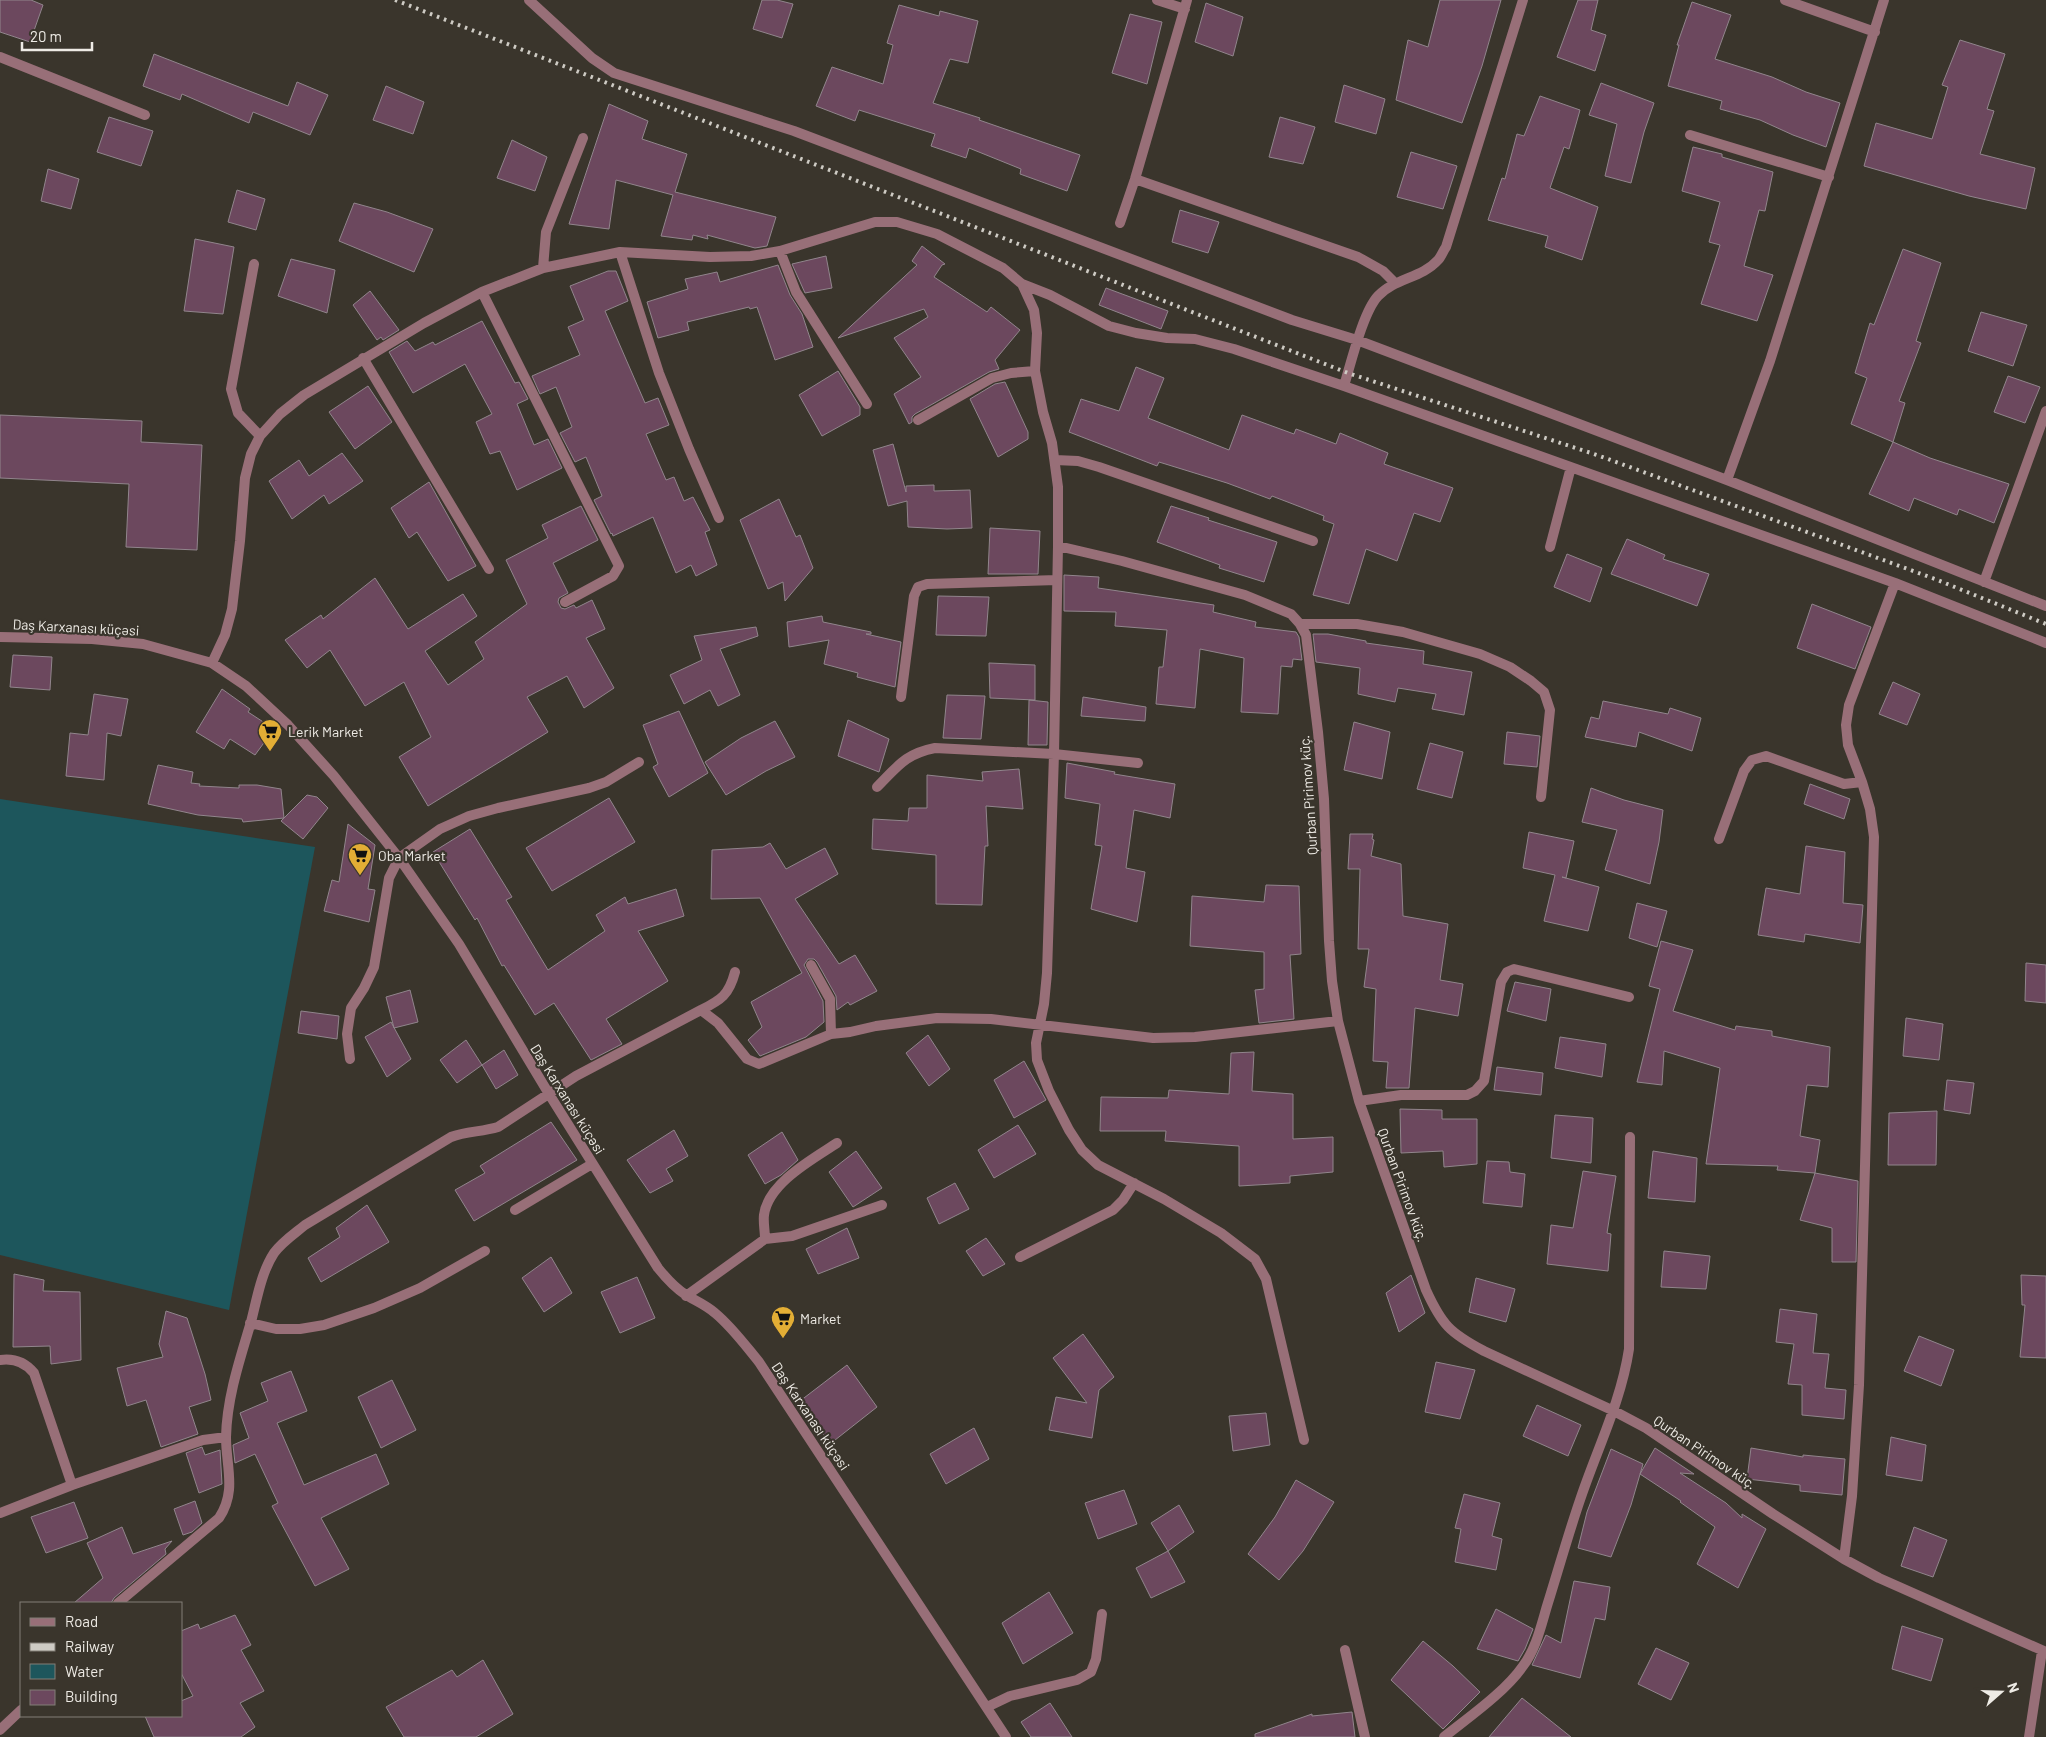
<svg xmlns="http://www.w3.org/2000/svg" width="2046" height="1737" font-family="Barlow,sans-serif">
	<style>
		.water { fill: #1d565c }
		.building { fill: #6c485e; stroke: #91858c }
		.lines { fill: none; stroke-linecap: round; stroke-linejoin: round }
		.minor { stroke: #986f78; stroke-width: 10 }
		.rail { stroke: #cecbc4; stroke-width: 4; stroke-dasharray: 2.5 5; stroke-linecap: butt }
		.labels { text-anchor: middle; dominant-baseline: central; stroke-width: 4.5; stroke-linejoin: round; paint-order: stroke }
		.street-label { font-size: 14px; fill: #eeebe5; stroke: #3a352c }
		.poi-label { font-size: 14px; fill: #eeebe5; stroke: #3a352c; text-anchor: start }
	</style>
	<rect width="100%" height="100%" fill="#3a352c"/>
	<!-- water -->
	<path class="water" d="M0 799 315 847 229 1310 0 1255Z"/>
	<!-- building -->
	<path class="building" d="M0 0H31L43 5 30 42 0 32Z
		M762 0H777L793 4 782 38 753 29Z
		M1440 0H1501L1482 66 1462 123 1396 100 1408 40 1428 47Z
		M1578 0H1598L1591 30 1606 35 1595 71 1557 57Z
		M1692 2 1731 15 1715 59 1772 77 1806 92 1840 103 1826 147 1793 135 1760 120 1720 109 1722 101 1668 86 1679 45H1677Z
		M1206 3 1243 17 1233 56 1195 42Z
		M899 5 939 16 940 11 978 21 968 63 950 59 933 103 980 118 979 120 1080 155 1067 191 1020 174 1021 169 969 148 966 158 931 146 935 134 859 110 855 121 816 106 832 67 883 84 893 45 887 43Z
		M1130 14 1162 22 1147 84 1112 73Z
		M1960 40 2005 54 1987 109 1994 111 1980 154 2035 168 2026 209 1969 196 1864 166 1876 123 1932 139 1948 87 1942 85Z
		M154 54 288 106 297 82 328 95 310 135 253 112 249 123 182 94 180 100 143 86Z
		M1601 83 1654 103 1644 132 1631 183 1605 176 1617 124 1589 115Z
		M1344 85 1385 99 1376 134 1335 122Z
		M386 86 424 102 413 134 373 120Z
		M1540 96 1580 110 1569 149 1564 147 1550 188 1598 207 1582 260 1545 247 1548 236 1488 220 1502 178 1505 179 1517 134 1524 136Z
		M609 104 648 121 642 139 687 154 675 192 776 217 767 246 755 248 707 235 708 239 693 235 692 240 661 236 673 195 616 180 609 229 569 224Z
		M109 117 153 131 141 166 97 152Z
		M1280 117 1315 127 1303 164 1269 157Z
		M512 140 547 157 535 191 497 178Z
		M1693 147 1722 154V157L1773 172 1765 211 1759 210 1744 266 1773 275 1757 321 1701 304 1720 245 1709 242 1720 202 1682 191Z
		M1411 152 1457 166 1443 209 1397 197Z
		M48 169 79 179 71 209 41 201Z
		M237 190 265 199 256 230 228 222Z
		M354 203 387 212 433 229 414 272 339 241Z
		M1180 210 1219 222 1208 253 1172 242Z
		M195 239 234 247 223 314 184 311Z
		M922 246 945 264 942 265 934 277 987 312 991 307 1020 330 995 360 999 369 989 372 915 414 912 417V422L909 424 894 394 921 377 894 338 928 317 924 309 838 338 917 265 912 261Z
		M1903 249 1941 263 1916 341 1921 343 1899 401 1905 403 1893 442 1851 424 1867 378 1855 373 1870 323 1874 325Z
		M826 256 832 288 805 293 792 264Z
		M291 259 335 270 327 313 278 296Z
		M778 265 790 295 802 314 813 347 775 360 757 307 750 309 749 307 687 322 689 330 658 338 647 302 688 289 685 279 717 272 720 282Z
		M608 271H616L628 301 605 311 645 403 658 398 669 425 646 434 666 480 674 477 684 501 693 497 710 530 705 532 717 565 696 576 691 565 676 573 653 517 613 536 612 533 611 534 594 500 602 496 586 457 575 462 560 433 572 427 556 387 540 394 532 376 580 355 568 327 584 320 570 286Z
		M1106 288 1168 311 1161 329 1099 305Z
		M370 291 399 330 383 340 381 337 377 340 353 305Z
		M1981 312 2027 325 2013 366 1968 351Z
		M482 321 515 383 519 382 528 399 517 404 534 445 548 439 562 468 517 490 500 451 490 454 476 422 492 414 465 364 413 393 389 352 407 341 415 351 433 342 435 345Z
		M1136 367 1164 378 1148 418 1229 450 1242 415 1294 434 1296 429 1336 444 1340 433 1388 453 1384 464 1453 488 1440 522 1414 513 1397 561 1366 549 1349 604 1313 595 1334 524 1323 520 1324 516 1272 496 1270 499 1227 483 1159 462 1157 466 1069 432 1081 399 1119 411Z
		M838 371 860 407V415L822 436 799 395Z
		M2008 376 2040 387 2025 423 1994 412Z
		M1005 382 1028 432V439L998 457 970 399 995 384Z
		M368 386 392 422 355 449 329 412Z
		M0 415 142 421 141 442 202 445 197 550 126 547 129 484 0 478Z
		M1893 442 1930 458 2009 484 1994 523 1959 509 1957 515 1914 498 1909 511 1869 494Z
		M893 444 906 492V486L934 485V491L970 490 972 528 947 529 908 527 907 501 888 506 873 450Z
		M342 453 363 481 329 504 324 495 292 519 269 481 299 460 309 476Z
		M429 482 476 566 448 581 417 532 409 538 391 508Z
		M779 499 796 537 800 535 813 568 785 601 783 582 768 589 740 520Z
		M581 506 598 540 553 563 568 593 559 598 558 602 561 608 565 609 574 605 576 608 592 600 605 629 586 638 614 688 584 708 567 676 527 697 548 732 428 806 399 757 431 737 404 682 365 706 330 650 307 668 285 640 321 615 323 619 375 578 408 629 463 594 477 616 425 651 448 685 484 659 475 642 527 604 506 560 548 538 542 525Z
		M1171 506 1209 518 1208 520 1277 542 1264 582 1219 568 1220 565 1157 542Z
		M990 528 1040 531 1038 574H988Z
		M1627 539 1665 555 1663 559 1709 574 1697 606 1611 574Z
		M1567 554 1602 568 1590 602 1554 587Z
		M1064 575 1099 577 1098 588 1214 605 1213 612 1256 622 1255 627 1296 632 1299 637 1302 660 1293 659 1292 667 1281 666 1278 714 1241 712 1244 658 1200 649 1195 708 1156 704 1159 667H1163L1167 630 1115 626 1116 612 1064 611Z
		M938 596 989 597 986 636 936 635Z
		M1812 604 1871 627 1855 669 1797 648Z
		M822 616 823 622 871 632V634H866L901 642 895 687 857 677 858 673 824 664 829 640 789 647 787 622Z
		M756 627 758 636 720 649 740 695 718 706 710 690 684 704 670 675 702 660 694 636Z
		M1313 634H1328L1366 641V643L1424 651 1423 664 1472 672 1464 715 1432 709 1436 694 1398 688 1395 702 1358 694 1360 668 1316 662Z
		M13 655 52 657 50 690 10 687Z
		M989 663 1035 665V700L990 698Z
		M1893 682 1920 694 1907 725 1879 714Z
		M222 689 250 709 248 712 274 729 255 755 230 739 224 749 196 732Z
		M94 694 128 699 121 736 107 733 104 780 66 776 70 733 88 735Z
		M947 695 985 696 981 739 943 738Z
		M1083 697 1146 707 1145 721 1081 716Z
		M1029 700 1048 702 1047 745H1028Z
		M1603 701 1668 714 1670 708 1701 718 1692 751 1639 732 1636 747 1585 737 1591 717 1599 719Z
		M679 711 708 773 669 797 653 767 658 764 643 725Z
		M848 720 889 739 879 772 838 756Z
		M775 721 795 757 766 771 726 795 705 762 741 738Z
		M1354 722 1390 732 1382 779 1344 770Z
		M1507 732 1540 736 1537 767 1504 764Z
		M1430 743 1463 752 1452 798 1417 789Z
		M1067 763 1115 772 1114 774 1175 784 1170 818 1134 810 1126 868 1145 872 1137 922 1091 909 1102 846 1095 845 1100 804 1065 798Z
		M158 765 193 772 191 783 200 784 199 786 239 788V785H257L281 789 284 818 243 822 242 819 198 815 148 804Z
		M1019 769 1023 809 986 806 988 846H985L982 905 936 904V855L872 849 873 819 908 821 909 808H927V775L983 781 982 772Z
		M1810 784 1850 799 1844 819 1804 804Z
		M1591 788 1624 800 1663 810 1659 842 1650 884 1605 870 1617 830 1582 822Z
		M307 795 317 797 328 808 303 839 281 821Z
		M609 798 635 842 552 891 526 848Z
		M348 824 375 845 368 889 375 890 369 922 324 911 332 880 339 882Z
		M470 829 512 897 506 900 548 970 605 931 596 915 625 897 628 904 676 889 684 916 638 931 668 981 606 1019 622 1044 591 1060 554 1003 535 1015 504 965 502 966 477 918 475 920 433 852Z
		M1529 832 1574 841 1566 878 1562 877 1599 887 1588 931 1544 921 1555 875 1523 868Z
		M1350 834H1373L1372 839 1374 840 1371 856 1401 864 1403 916 1448 924 1440 980 1463 984 1458 1016 1415 1008 1409 1088H1386L1388 1062 1373 1061 1376 989 1364 987 1369 949H1358L1360 869H1348Z
		M770 843 786 869 825 848 838 874 795 899 839 964 855 955 877 991 850 1005 848 1002 837 1010 836 996 817 962 814 959H808L804 965 823 1001 824 1022 806 1037 760 1056 748 1040 762 1027 751 1002 802 973 760 898 711 899 712 850 763 847Z
		M1806 846 1845 852 1843 903 1863 905 1860 943 1805 934 1804 942 1758 935 1766 888 1800 894Z
		M1266 885 1299 886 1301 954 1290 955 1294 1019 1259 1023 1255 990 1264 989V952L1190 946 1192 896 1264 902Z
		M1637 903 1667 911 1657 947 1629 938Z
		M1661 941 1693 950 1673 1011 1735 1030 1736 1026 1772 1031V1036L1830 1047 1828 1087 1807 1085 1800 1136 1820 1140 1815 1173 1777 1170 1778 1166 1706 1164 1720 1068 1664 1051 1662 1085 1637 1082 1660 989 1649 986Z
		M2026 963 2046 965V1003L2025 1001Z
		M1515 982 1551 989 1546 1021 1507 1011Z
		M410 990 418 1022 394 1028 386 997Z
		M301 1011 339 1016 337 1039 298 1033Z
		M1906 1018 1943 1024 1939 1060 1903 1056Z
		M391 1022 411 1059 387 1077 365 1037Z
		M928 1035 950 1069 929 1086 906 1053Z
		M1560 1037 1606 1044 1602 1077 1555 1068Z
		M466 1040 482 1065 457 1083 440 1060Z
		M504 1050 518 1075 496 1089 482 1065Z
		M1254 1052 1252 1091 1293 1094V1139L1333 1137V1172L1290 1176V1183L1239 1186V1146L1165 1141 1166 1131H1100L1101 1097 1168 1098 1169 1090 1229 1094 1231 1053Z
		M1024 1061 1046 1100 1014 1118 994 1080Z
		M1497 1067 1543 1073 1541 1095 1494 1090Z
		M1947 1080 1974 1083 1970 1114 1944 1110Z
		M1400 1109 1442 1110V1119H1477V1164L1444 1167 1443 1151 1401 1153Z
		M1937 1111 1936 1165H1888L1889 1113Z
		M1555 1115 1593 1118 1591 1163 1551 1158Z
		M551 1122 577 1160 474 1221 455 1190 485 1173 480 1166Z
		M1018 1125 1036 1154 994 1178 978 1150Z
		M674 1130 688 1156 666 1169 673 1181 650 1193 627 1160Z
		M782 1132 798 1160 781 1175 765 1184 748 1155Z
		M856 1151 882 1188 853 1207 829 1172Z
		M1653 1151 1697 1158 1695 1202 1648 1198Z
		M1487 1161 1509 1162 1510 1172 1525 1174 1522 1207 1483 1203Z
		M1583 1171 1616 1176 1607 1233 1611 1234 1608 1271 1547 1264 1551 1225 1573 1228Z
		M1815 1173 1858 1181 1856 1262H1832V1228L1800 1220Z
		M955 1183 969 1209 939 1224 927 1198Z
		M367 1205 389 1242 321 1282 308 1258 340 1237 336 1228Z
		M847 1228 859 1258 818 1274 806 1249Z
		M986 1238 1005 1264 983 1276 966 1251Z
		M1664 1251 1710 1256 1706 1289 1661 1287Z
		M551 1257 572 1293 544 1312 522 1278Z
		M14 1274 44 1280 43 1291 80 1292 81 1360 51 1364 50 1346 13 1347Z
		M1411 1275 1425 1313 1399 1332 1386 1293Z
		M2021 1275 2046 1276V1358L2020 1357 2025 1305H2022Z
		M637 1277 655 1318 620 1333 601 1292Z
		M1476 1278 1515 1289 1506 1322 1469 1312Z
		M1780 1309 1817 1314 1813 1353 1829 1354 1825 1388 1846 1390 1844 1419 1802 1415V1385L1788 1384 1794 1344 1776 1342Z
		M166 1311 187 1318 205 1374 211 1400 189 1407 198 1434 161 1447 146 1400 127 1406 117 1368 163 1357 159 1344Z
		M1083 1334 1114 1377 1099 1390 1092 1438 1049 1430 1056 1397 1087 1403 1053 1358Z
		M1919 1336 1954 1350 1941 1386 1904 1371Z
		M1436 1362 1475 1370 1460 1419 1425 1412Z
		M847 1365 877 1407 830 1444 800 1401Z
		M291 1371 307 1411 277 1423 304 1485 376 1454 389 1484 321 1518 349 1569 315 1586 272 1506 278 1503 255 1454 235 1463 233 1445 249 1438 240 1413 268 1401 261 1383Z
		M392 1380 416 1430 381 1448 358 1397Z
		M1537 1405 1581 1425 1568 1456 1523 1436Z
		M1266 1413 1270 1445 1233 1451 1229 1416Z
		M974 1428 989 1459 946 1484 930 1454Z
		M1891 1437 1926 1445 1922 1481 1886 1475Z
		M202 1447 205 1455 220 1450 222 1484 199 1493 186 1453Z
		M1655 1448 1694 1474 1680 1473 1726 1503 1742 1518V1514L1766 1529 1738 1588 1697 1564 1715 1527 1680 1502 1681 1501 1640 1474Z
		M1751 1448 1803 1457V1455L1845 1459 1842 1495 1800 1491V1485L1747 1479Z
		M1611 1449 1643 1464 1631 1505 1611 1557 1578 1548 1587 1512Z
		M1296 1480 1334 1502 1303 1551 1279 1580 1248 1554 1275 1517Z
		M1124 1490 1137 1524 1098 1539 1085 1503Z
		M1464 1494 1500 1503 1492 1536 1502 1539 1496 1570 1455 1562 1461 1529 1455 1528Z
		M195 1501 202 1523 192 1532 183 1535 174 1509Z
		M74 1502 88 1538 46 1553 31 1517Z
		M1179 1505 1194 1532 1168 1551 1151 1523Z
		M122 1527 133 1554 172 1541 165 1549 166 1554 114 1598 111 1603H74L103 1578 87 1543Z
		M1914 1527 1947 1540 1933 1577 1901 1566Z
		M1168 1551 1185 1582 1151 1598 1136 1568Z
		M1574 1581 1610 1587 1605 1620 1595 1618 1580 1678 1532 1665 1546 1635 1561 1643Z
		M1049 1592 1073 1633 1023 1664 1002 1623Z
		M1496 1609 1533 1629 1525 1649 1518 1661 1477 1649Z
		M235 1615 251 1645 241 1650 264 1691 240 1703 255 1727 241 1737H154L145 1716H181V1701L193 1696 181 1673V1631L198 1624 200 1629Z
		M1902 1626 1943 1639 1931 1681 1892 1669Z
		M1423 1641 1453 1666 1480 1692 1443 1729 1391 1680Z
		M1656 1648 1689 1663 1671 1700 1638 1684Z
		M483 1660 513 1714 476 1737H404L386 1707 452 1670 457 1677Z
		M1522 1698 1571 1737H1489Z
		M1050 1703 1072 1737H1031L1021 1722Z
		M1352 1712 1355 1737H1255V1734L1312 1714V1716Z"/>
	<g class="lines">
		<!-- minor -->
		<path class="minor" d="M529 0 592 58 614 73 794 131 1292 320 1357 340 1727 480 2046 606
			M1157 0 1185 9
			M1785 0 1875 32
			M0 57 145 115
			M1690 135 1829 177
			M1135 179 1358 257 1383 271 1395 283
			M1120 223 1135 179 1187 0
			M780 251 796 292 867 404
			M620 252 659 373 689 449 719 518
			M254 264 231 389 238 413 260 436
			M543 268 546 232 583 138
			M1022 284 1034 310 1037 333 1035 371 1043 412 1052 443 1058 487V546L1054 754 1047 973 1044 1004 1036 1043 1037 1060 1049 1091 1069 1130 1082 1150 1098 1165 1164 1199 1221 1233 1255 1259 1266 1279 1304 1440
			M482 292 619 566 613 576 565 602
			M363 358 489 569
			M1344 386C1351 363 1363 312 1378 296 1395 278 1422 278 1438 260 1441 257 1443 251 1446 247L1523 0
			M918 420 992 378 1011 373 1035 371
			M1055 460 1078 461 1099 467 1313 541
			M1727 480 1770 361 1884 0
			M1058 546 1122 561 1245 595 1291 614 1300 624 1306 635 1318 732 1324 799 1329 941 1332 981 1338 1021 1359 1101 1426 1290C1442 1325 1450 1333 1484 1351L1614 1411 1646 1428 1773 1514 1844 1559 1879 1578 2046 1652
			M1550 547 1571 467
			M1984 582 2046 411
			M1300 624H1357L1403 632 1480 654 1510 667 1531 681 1544 692 1550 710 1541 797
			M0 637 92 639 143 644 212 663 246 686 288 725 334 776 399 858 459 944 549 1094 658 1268C666 1278 675 1288 686 1295 696 1301 706 1305 715 1313 732 1327 745 1345 759 1362L1006 1737
			M212 663 225 635 232 609 240 541 245 478 251 454 260 436 280 414 304 395 424 323 482 292 543 268 620 252 710 257 751 256 780 251 875 222H897L937 234 1003 268 1022 284 1050 295 1109 326 1136 333 1167 338 1195 339 1234 349 1344 386 1895 583 2046 643
			M901 697 914 596 918 587 927 584 1057 580
			M877 787C898 766 905 754 935 748L1054 754 1138 763
			M1719 839 1744 771 1752 760 1766 756 1844 784 1862 782
			M811 965 830 999 831 1034
			M701 1010C721 1000 729 995 735 972
			M350 1059 347 1034 351 1008 364 988 374 967 389 878 399 858 440 829 469 816 498 808 589 788 606 782 639 762
			M1359 1101 1401 1095H1467L1475 1091 1484 1081 1501 982 1507 972 1514 969 1629 997
			M515 1210 592 1164
			M765 1239C765 1231 763 1222 764 1215 768 1183 813 1159 837 1143
			M1020 1257 1113 1210 1123 1200 1134 1183
			M686 1296 765 1239 792 1236 882 1205
			M250 1323 276 1329H300L324 1325 374 1308 420 1288 485 1251
			M0 1360C14 1358 25 1362 34 1373L72 1485
			M0 1513 72 1485 203 1440 226 1437
			M1844 1559 1852 1496 1859 1385 1874 837 1870 809 1862 782 1848 745 1846 725 1849 705 1895 583
			M118 1603 219 1518C237 1491 226 1467 226 1437 227 1397 240 1359 251 1322 257 1299 261 1273 274 1253 282 1242 294 1234 305 1225L451 1137C466 1131 482 1132 498 1127L576 1076 701 1010 718 1023 747 1059 759 1064 831 1034 850 1032 876 1026 937 1018 991 1019 1153 1038 1195 1037 1338 1021
			M1345 1650 1365 1737
			M987 1707 1010 1696 1077 1680 1091 1672 1096 1659 1102 1614
			M0 1730 21 1710
			M1444 1737C1469 1717 1505 1692 1523 1666 1536 1649 1541 1626 1547 1606 1558 1571 1568 1535 1580 1500 1597 1449 1621 1402 1629 1349L1630 1137
			M2029 1737 2042 1651"/>
		<!-- rail -->
		<path class="rail" d="M395 0 1348 373 1597 455 1935 579 2046 624"/>
	</g>
	<!-- icons -->
	<defs>
		<g id="supermarket-pin" transform="scale(1.25)"><path d="M0 17L-7.5 6A9.5 9.5 0 1 1 7.5 6Z" fill="#e3ae35" stroke="#3a352c"/><path d="M-6-5.5h2.5l.6 2H6L4.5 2H-2.5L-4.4-4H-6ZM-1.5 3.2a1.3 1.3 0 1 0 .1 0ZM3 3.2a1.3 1.3 0 1 0 .1 0Z" fill="#111"/></g>
	</defs>
	<g fill-rule="evenodd">
		<use href="#supermarket-pin" x="270" y="731"/>
		<use href="#supermarket-pin" x="360" y="855"/>
		<use href="#supermarket-pin" x="783" y="1318"/>
	</g>
	<g class="labels">
		<!-- street labels -->
		<g class="street-label">
			<text transform="translate(76 627) rotate(3)">Daş Karxanası küçəsi</text>
			<text transform="translate(1308 795) rotate(-94)">Qurban Pirimov küç.</text>
			<text transform="translate(568 1099) rotate(58)">Daş Karxanası küçəsi</text>
			<text transform="translate(1403 1185) rotate(70)">Qurban Pirimov küç.</text>
			<text transform="translate(811 1416) rotate(56)">Daş Karxanası küçəsi</text>
			<text transform="translate(1705 1452) rotate(34)">Qurban Pirimov küç.</text>
		</g>
		<!-- poi labels -->
		<g class="poi-label">
			<text x="288" y="731">Lerik Market</text>
			<text x="378" y="855">Oba Market</text>
			<text x="800" y="1318">Market</text>
		</g>
	</g>
	<!-- legend -->
	<rect x="20" y="1602" width="162" height="115" fill="#3a352c" stroke="#827e76"/>
	<rect x="30" y="1618" width="25" height="8" fill="#986f78" stroke="#827e76"/>
	<text x="65" y="1627" font-size="15" fill="#eeebe5">Road</text>
	<rect x="30" y="1643" width="25" height="8" fill="#cecbc4" stroke="#827e76"/>
	<text x="65" y="1652" font-size="15" fill="#eeebe5">Railway</text>
	<rect x="30" y="1664" width="25" height="15" fill="#1d565c" stroke="#827e76"/>
	<text x="65" y="1677" font-size="15" fill="#eeebe5">Water</text>
	<rect x="30" y="1690" width="25" height="15" fill="#6c485e" stroke="#827e76"/>
	<text x="65" y="1702" font-size="15" fill="#eeebe5">Building</text>
	<!-- north arrow -->
	<g transform="translate(2001 1692) rotate(70)" stroke="#3a352c" stroke-width="4" paint-order="stroke">
	<path d="M0-4L9 19L0 12L-9 19Z" fill="#eeebe5"/>
	<text y="-8" font-size="14" font-weight="bold" text-anchor="middle" fill="#eeebe5">N</text>
	</g>
	<!-- scale -->
	<path d="M22 42v8h70v-8" fill="none" stroke="#eeebe5" stroke-width="2.5"/>
	<text x="30" y="42" font-size="15" fill="#eeebe5" stroke="#3a352c" stroke-width="4" paint-order="stroke">20 m</text>
</svg>
